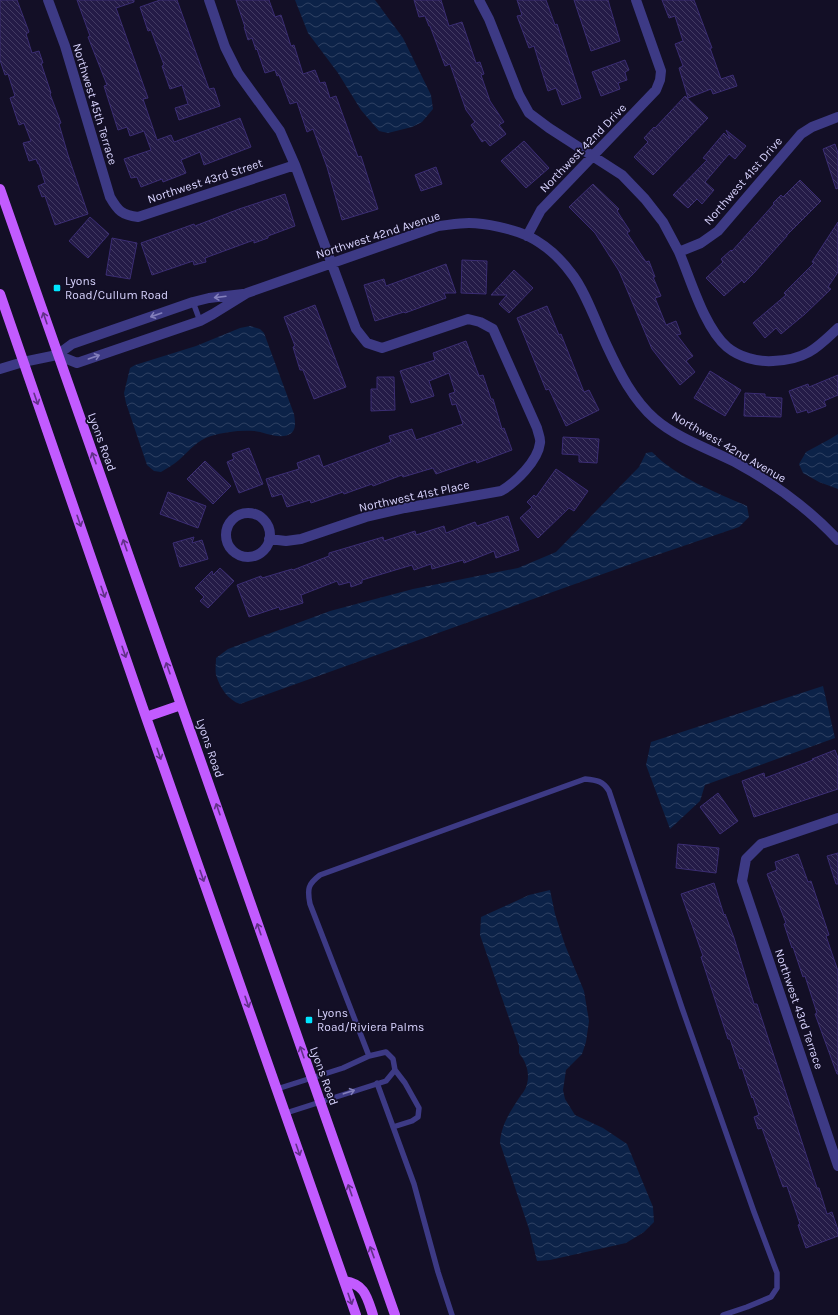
<svg xmlns="http://www.w3.org/2000/svg" width="838" height="1315" font-family="Karla,sans-serif">
	<style>
		.water { fill: url(#water-waves) }
		.building { fill: url(#building-back-hatch); stroke: #3b2d73 }
		.lines { fill: none; stroke-linecap: round; stroke-linejoin: round }
		.service { stroke: #3d3a85; stroke-width: 5.5 }
		.minor { stroke: #3d3a85; stroke-width: 10 }
		.tertiary { stroke: #3d3a85; stroke-width: 10 }
		.primary { stroke: #c25bff; stroke-width: 10 }
		.oneway { stroke: #837fbc }
		.oneway2 { stroke: #623188 }
		.poi-dot { fill: #00e5ff; stroke: #130f26; stroke-width: 1.5 }
		.labels { text-anchor: middle; dominant-baseline: central; stroke-width: 3.5; stroke-linejoin: round; paint-order: stroke }
		.street-label { font-size: 12px; fill: #d9d4ff; stroke: #130f26 }
		.poi-label { font-size: 12px; fill: #d9d4ff; stroke: #130f26; text-anchor: start }
	</style>
	<defs>
		<pattern id="water-waves" width="16" height="10" patternUnits="userSpaceOnUse"><rect width="16" height="10" fill="#0c2248"/><path d="M0 5q4-4 8 0t8 0" fill="none" stroke="#2f4163"/></pattern>
		<pattern id="building-back-hatch" width="6" height="6" patternUnits="userSpaceOnUse"><rect width="6" height="6" fill="#241b47"/><path d="M-1 5l2 2M0 0l6 6M5-1l2 2" fill="none" stroke="#433b63"/></pattern>
	</defs>
	<rect width="100%" height="100%" fill="#130f26"/>
	<!-- water -->
	<path class="water" d="M295 0H375L403 38 431 95 433 109 422 122 412 127 388 133 379 131 361 110 338 73 308 33Z
		M250 326 260 329 264 333 294 414C295 421 297 430 290 434 279 440 265 432 254 431 240 430 224 432 211 436 197 440 189 451 179 460 173 465 167 468 161 472L154 471 147 465 126 403 124 393 130 368 135 365 196 346 240 328Z
		M838 434V489L819 482 803 473 799 464 806 452 830 439Z
		M652 452C676 477 715 492 747 506L749 517 739 527 642 560 240 704C228 700 220 688 216 675 215 670 216 663 216 658L228 649 330 611 413 589 518 568 556 552 639 467 646 453Z
		M823 686 835 738 705 785 700 801 670 829 646 765 651 742Z
		M550 890 555 914 565 945 584 991 589 1021 586 1042 582 1054 566 1070 563 1090 565 1099 575 1115 603 1128 627 1144 653 1207 654 1222 644 1232 626 1243 550 1260 537 1261 529 1229 500 1143C501 1125 510 1112 519 1098 522 1094 526 1089 527 1084 530 1072 526 1062 519 1053V1046L510 1021 480 935 481 917 529 895Z"/>
	<!-- building -->
	<path class="building" d="M0 0H17L29 32 26 34 32 53 39 51 43 63H41L51 93 50 94 61 123 59 124 68 155 88 214 55 225 45 196 42 197 38 186 45 183 39 164H38L36 159 29 161 23 143 31 141 24 123 19 125 10 98 15 96 8 74 5 75 0 60Z
		M77 0H134V2L116 8 148 98 143 99 157 140 171 135 174 142 240 118 251 147 204 165 200 152 181 160 186 173 163 182 162 179 141 187 137 177 131 178 124 159 151 150 144 131 130 136 127 127 118 130 104 86 107 85 88 37 90 36Z
		M160 0H177L209 89 214 88 220 106 179 120 175 108 188 104 182 85 170 89 162 66 164 65 151 30 148 31 140 7Z
		M236 0H269L275 17 281 15 291 46 294 45 303 74 315 70 320 83 325 82 330 98 336 96 358 157 361 156 378 209 342 220 327 167 313 129 307 132 297 102 290 104 279 75 277 76 275 70 265 73 257 49 256 50 252 38 248 40 244 27H245Z
		M414 0H441L449 26 462 22 476 63 480 62 484 74 481 75 490 101 504 122 499 125 506 134 490 146 485 140 482 142 471 125 475 122 466 110 450 64 445 66 430 26H429L425 16 419 17Z
		M517 0H546L555 25 557 24 581 98 562 105 556 88 548 91 534 46 529 48 517 16 522 15Z
		M574 0H608L620 41 591 51Z
		M662 0H694L712 48H710L721 79 733 75 737 86 713 94 711 89 688 98 679 68 683 66 675 44 683 41 675 16 669 18Z
		M625 60 629 70 625 72 627 80 618 83 620 89 601 96 592 72Z
		M685 96 708 118 653 175 634 157 648 142 644 138 654 127 655 128Z
		M726 130 746 146 735 159 729 154 705 182 714 190 702 204 697 199 688 208 673 195 707 160 703 158 724 133 730 139Z
		M524 141 549 168 526 188 501 161Z
		M835 144 838 153V188L836 189 823 149Z
		M436 167 442 184 421 191 415 175Z
		M800 180 821 201 787 235V236L754 273 744 283 742 280 724 296 706 278 723 262 721 259 731 250 732 251 774 204 773 203 781 195 783 197Z
		M593 184 619 209 617 211 630 231 627 233 646 262 649 261 655 277H653L661 296 655 298 666 325 676 321 681 334 677 335 693 356 686 361 695 372 680 385 652 349 619 271 595 233 569 207Z
		M285 194 295 226 268 236V238L254 243V240L205 258 206 262 194 265 193 261 152 275 141 243 194 224 195 226 239 209Z
		M90 217 109 234 88 258 69 241Z
		M838 222V272L828 287 831 289 805 314 781 334 776 328 765 338 753 323 786 295 784 293 814 263 812 262Z
		M112 238 137 243 130 279 106 275Z
		M462 260 487 261 486 294 461 293Z
		M446 264 456 293H444L446 298 405 313 404 312 375 321 364 285 384 279 386 286Z
		M514 270 533 288 509 313 499 304 507 295H491Z
		M315 305 346 387 314 399 303 370H300L293 347 295 346 284 317Z
		M547 306 559 335 561 334 584 392 589 390 599 410 566 426 549 389 546 390 517 318Z
		M466 341 479 376 483 375 491 399H493L502 429 504 428 512 450 477 463 476 460 436 474 433 468 403 477 402 475 373 486 372 484 344 494 343 492 311 503 310 500 287 507 282 494 272 497 266 479 299 469 297 463 319 455 323 467 391 442 389 436 412 429 416 440 463 424 456 404 452 405 449 394 455 392 449 373 429 381 434 396 411 403 400 371 435 360 433 353Z
		M710 371 741 390 725 416 694 398Z
		M838 375V395L824 401 826 406 808 413 807 410 797 413 789 391 808 384 809 387Z
		M377 377H394L395 410 371 411V389H377Z
		M745 393 765 394V397L782 398 781 417 744 416Z
		M563 437 599 439 597 463 579 462V455L562 454Z
		M249 448 263 484 239 493 227 462 234 459 232 454Z
		M205 461 231 486 213 504 187 479Z
		M556 469 588 491 574 511 569 508 538 538 520 518 532 507 527 502 534 495 536 497Z
		M168 492 206 506 198 528 160 514Z
		M508 516 519 550 496 558 494 551 464 563 463 560 432 569 431 564 414 570 412 565 362 580V583L351 587 350 582 339 585 337 581 301 595 303 603 280 610 279 607 249 617 237 585 261 576 262 578 292 569 293 570 329 556V553L383 537 384 541 415 531 416 535 444 526 446 533 475 522 477 526Z
		M194 537 192 543 202 540 208 559 180 567 173 543Z
		M220 568 234 581 208 608 200 601 204 597 195 588 212 571 213 575Z
		M835 750 838 758V789L754 817 742 781 764 773 765 778 813 760 812 759Z
		M718 793 738 821 720 834 700 807Z
		M678 844 719 848 716 873 676 868Z
		M838 853V884H836L827 856Z
		M798 854 808 882 811 881 829 935 826 936 838 971V1074H837L815 1014 817 1013 805 976 803 977 793 947 792 948 784 924 786 923 767 874 777 870 775 862Z
		M714 883 724 915 725 914 734 938 754 1004H757L817 1188H819L827 1214 832 1212 838 1230V1236L806 1248 798 1225 800 1224 787 1186 783 1187 762 1128 758 1129 754 1117 759 1115 753 1097 752 1098 742 1068 740 1069 730 1039H728L701 957 703 956 681 894Z"/>
	<g class="lines">
		<!-- service -->
		<path class="service" d="M193 302 200 321
			M369 1056 310 904C307 889 308 884 320 875L585 779C597 780 603 781 609 791L682 1008 754 1212 777 1273V1288L771 1297 747 1307 723 1315
			M377 1083 414 1184 438 1272 452 1315
			M277 1089 343 1068 369 1056 386 1052 393 1059 395 1070 405 1083 419 1108 418 1117 412 1121 393 1127
			M286 1113 386 1081 395 1070"/>
		<!-- minor -->
		<path class="minor" d="M48 0 65 46 110 197C118 211 122 215 138 217L295 165
			M209 0 225 47 238 73 280 131 295 165 356 329 367 343 382 348 468 319 480 322 493 329 537 428C538 433 541 439 540 443 538 461 515 483 501 491L405 508 366 517 301 539 286 541 269 539
			M479 0 489 19 519 95 529 113 549 128 622 175 645 199 663 222 679 252
			M838 117 812 127 801 134 718 231 701 243 679 252C691 280 704 327 727 347 739 357 757 362 773 361 805 360 816 349 838 328
			M527 236 541 210 656 90 660 80 661 71 636 0
			M57 355 77 363 200 321 213 314 247 293 438 226C448 225 459 223 469 223 485 223 513 229 528 236 544 244 560 258 571 273 585 290 597 325 607 346 619 372 633 400 655 419 677 438 709 449 735 462 772 482 809 509 838 540
			M57 355 72 344 193 302 209 298 243 294
			M226 535a22 22 0 1 1 44 0a22 22 0 1 1-44 0Z
			M838 818 761 844 746 859 742 881 838 1166"/>
		<!-- tertiary -->
		<path class="tertiary" d="M0 369 23 362 57 355"/>
		<!-- primary -->
		<path class="primary" d="M0 189 395 1315
			M0 294 146 717 356 1315
			M146 717 181 705
			M344 1281C365 1284 367 1297 373 1315"/>
	</g>
	<!-- one-way arrows -->
	<defs><path id="oneway-shaft" d="M-6 0H5M1.5-3L5.5 0L1.5 3" fill="none" stroke-width="1.6" stroke-linecap="round" stroke-linejoin="round"/></defs>
	<g class="oneway">
		<use href="#oneway-shaft" transform="translate(220 297) rotate(173)"/>
		<use href="#oneway-shaft" transform="translate(156 315) rotate(161)"/>
		<use href="#oneway-shaft" transform="translate(94 357) rotate(-19)"/>
		<use href="#oneway-shaft" transform="translate(349 1092) rotate(-18)"/>
	</g>
	<g class="oneway2">
		<use href="#oneway-shaft" transform="translate(45 318) rotate(-109)"/>
		<use href="#oneway-shaft" transform="translate(36 399) rotate(71)"/>
		<use href="#oneway-shaft" transform="translate(94 458) rotate(-110)"/>
		<use href="#oneway-shaft" transform="translate(79 521) rotate(71)"/>
		<use href="#oneway-shaft" transform="translate(125 545) rotate(-109)"/>
		<use href="#oneway-shaft" transform="translate(103 592) rotate(71)"/>
		<use href="#oneway-shaft" transform="translate(124 652) rotate(71)"/>
		<use href="#oneway-shaft" transform="translate(168 668) rotate(-109)"/>
		<use href="#oneway-shaft" transform="translate(159 754) rotate(71)"/>
		<use href="#oneway-shaft" transform="translate(218 809) rotate(-109)"/>
		<use href="#oneway-shaft" transform="translate(202 876) rotate(71)"/>
		<use href="#oneway-shaft" transform="translate(259 929) rotate(-109)"/>
		<use href="#oneway-shaft" transform="translate(247 1002) rotate(71)"/>
		<use href="#oneway-shaft" transform="translate(302 1052) rotate(-109)"/>
		<use href="#oneway-shaft" transform="translate(298 1150) rotate(71)"/>
		<use href="#oneway-shaft" transform="translate(350 1190) rotate(-109)"/>
		<use href="#oneway-shaft" transform="translate(372 1252) rotate(-110)"/>
		<use href="#oneway-shaft" transform="translate(350 1299) rotate(71)"/>
	</g>
	<!-- markers -->
	<g class="poi-dot">
		<rect x="53" y="284" width="8" height="8" rx="2"/>
		<rect x="305" y="1016" width="8" height="8" rx="2"/>
	</g>
	<g class="labels">
		<!-- street labels -->
		<g class="street-label">
			<text transform="translate(95 104) rotate(73)">Northwest 45th Terrace</text>
			<text transform="translate(583 148) rotate(-46)">Northwest 42nd Drive</text>
			<text transform="translate(205 181) rotate(-18)">Northwest 43rd Street</text>
			<text transform="translate(743 181) rotate(-49)">Northwest 41st Drive</text>
			<text transform="translate(378 235) rotate(-18)">Northwest 42nd Avenue</text>
			<text transform="translate(102 442) rotate(70)">Lyons Road</text>
			<text transform="translate(729 447) rotate(30)">Northwest 42nd Avenue</text>
			<text transform="translate(414 496) rotate(-12)">Northwest 41st Place</text>
			<text transform="translate(210 748) rotate(71)">Lyons Road</text>
			<text transform="translate(799 1009) rotate(71)">Northwest 43rd Terrace</text>
			<text transform="translate(324 1076) rotate(70)">Lyons Road</text>
		</g>
		<!-- poi labels -->
		<g class="poi-label">
			<text x="65" y="281">Lyons<tspan x="65" dy="14">Road/Cullum Road</tspan></text>
			<text x="317" y="1013">Lyons<tspan x="317" dy="14">Road/Riviera Palms</tspan></text>
		</g>
	</g>
</svg>
